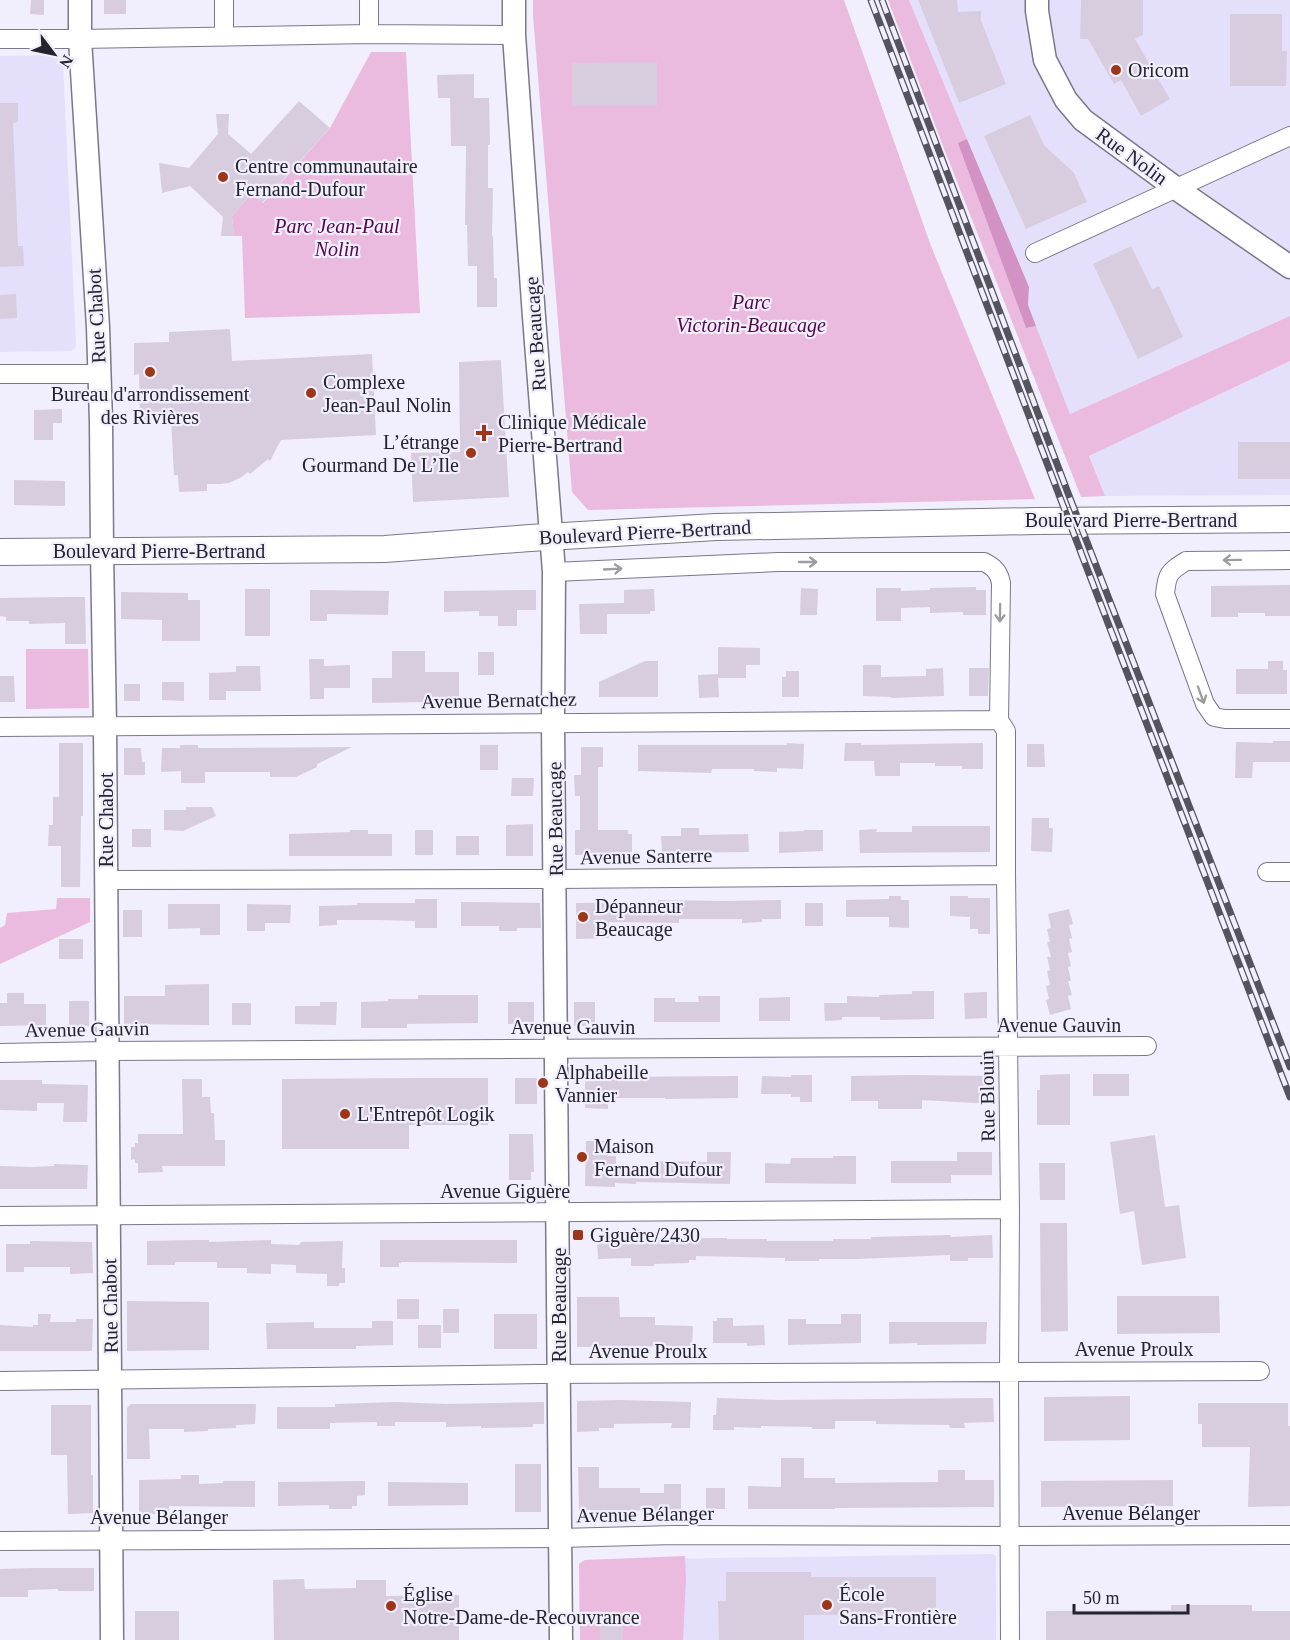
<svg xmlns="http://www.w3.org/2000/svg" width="1290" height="1640" font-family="'Times New Roman',serif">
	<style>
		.built { fill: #e4e0fb }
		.green { fill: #eabbdf }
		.forest { fill: #d292c4 }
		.building { fill: #d8cddf }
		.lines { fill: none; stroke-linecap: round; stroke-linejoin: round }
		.minor-casing { stroke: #7b788a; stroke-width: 20 }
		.tertiary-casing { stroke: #7b788a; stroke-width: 25 }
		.secondary-casing { stroke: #7b788a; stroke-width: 28 }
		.minor { stroke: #fff; stroke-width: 18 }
		.tertiary { stroke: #fff; stroke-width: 22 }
		.secondary { stroke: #fff; stroke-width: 26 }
		.rail-casing { stroke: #55535d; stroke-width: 7 }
		.rail { stroke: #f1eefe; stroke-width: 4.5; stroke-dasharray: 14; stroke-linecap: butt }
		.oneway { stroke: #9d9ca0 }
		.poi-dot { fill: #9d3519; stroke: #f1eefe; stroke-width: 2 }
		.labels { text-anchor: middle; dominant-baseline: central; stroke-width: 4.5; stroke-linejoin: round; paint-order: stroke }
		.poi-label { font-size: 20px; fill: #25232b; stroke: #f1eefe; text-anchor: start }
		.street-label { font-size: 20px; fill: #25232b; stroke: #f1eefe }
		.park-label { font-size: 20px; font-style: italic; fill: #55064b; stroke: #f1eefe }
	</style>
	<rect width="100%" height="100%" fill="#f1eefe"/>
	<!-- built -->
	<path class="built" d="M909 0H1290V316L1070 414 1028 305 1029 287Z
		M59 55 62 58 63 62 76 344 75 348 71 351 0 352V56Z
		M1290 361V495L1105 496 1089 456Z
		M992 1554 996 1556V1640H580L579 1564 585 1560Z"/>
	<!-- green -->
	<path class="green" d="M533 0H844L931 246 1035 499 588 510 572 492 533 16Z
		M888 0H909L967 139 959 143 1026 328 1036 326 1070 414 1290 316V361L1089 456 1105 496 1081 497 943 146Z
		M371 52H406L420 313 245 318 242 236H234L232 216 251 194 263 203 330 128Z
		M26 649H88L89 708 26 709Z
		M57 898H90V922L0 964V928L5 925 7 913 56 909Z
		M685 1556 686 1579 683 1640H580L579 1564 585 1560Z"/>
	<!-- forest -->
	<path class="forest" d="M967 139 1029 287 1028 305 1036 326 1026 328 958 143Z"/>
	<!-- building -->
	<path class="building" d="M31 0H44V15L30 14Z
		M104 0H126V14H104Z
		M918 0H957L958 12 981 11V21L1006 84 959 103Z
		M1081 0H1143V35L1135 39 1170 99 1141 116 1121 80 1114 84 1088 39H1080Z
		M1230 14H1282V51H1287L1286 86H1230Z
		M657 62V106H572V63Z
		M474 74V98H489L490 145H488V188H493L492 236H493L494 278H497V307H477V266H468L467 225H465L466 146H451L450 98H438L437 75Z
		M299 101 330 128 262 203 251 194 232 216 234 236H221L223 217 190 186 162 193 159 163 189 168 218 134 216 114H229L228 134 251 154Z
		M0 103H18V122L13 123 18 246H23L24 266 0 267Z
		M1030 115 1044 145 1074 173 1087 202 1026 229 984 136Z
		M1131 246 1152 289 1159 286 1183 337 1138 359 1093 264Z
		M16 294 17 318 0 319V295Z
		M230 329 232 361 372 354 376 435 281 440 270 461 268 459 250 474 248 472 240 478 229 483 220 484H207V491L179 492 178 475H174L171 418 140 420 139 374 134 375V343L169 342V332Z
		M501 360 509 497 413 502 411 453 460 452 459 362Z
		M62 409V423H53V440H34V410Z
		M1238 442H1290V479H1238Z
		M14 480 65 481V506L14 505Z
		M1290 585V616H1265V613H1238V617H1211V586Z
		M976 587V590H986V615H963V612L930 613V607L901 608V621H876V588H901V591L930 590V588Z
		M801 588 818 589 817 615H800Z
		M245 589H270V636H245Z
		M654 589 655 611H650V614H607V634H580L579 604 624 603V590Z
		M310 590 389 591 388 615 327 614V621H310Z
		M528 590H536V610H517V626H498V616H479V611L444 612V591Z
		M121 592 188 593V600H200V641H162V620L121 619Z
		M64 597H85L86 644H65V623L29 624V621H6V617L0 616V598Z
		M718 647 760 648V665H746V678H718L719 697 699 698 698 675 718 674Z
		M392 651H425V672H459V698H425V702L372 703V678H392Z
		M478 652H494V675H478Z
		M309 659H324V666L350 665V688H324V699H310Z
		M645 661H658V697H599V682Z
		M1268 661H1283V670H1287V694H1236V669H1268Z
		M863 665H881V677L926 676V669L943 668 944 696 891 698V697L863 696Z
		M236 666H260L261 691H226V700H209V673L236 672Z
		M969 668H989L988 696H969Z
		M786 671H799V697H782V677H786Z
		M0 676H14L15 702H0Z
		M162 682H184V701L162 700Z
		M124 684H140V701H124Z
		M1273 741H1290V762H1253L1252 778H1235L1236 742 1273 743Z
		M59 743H83V816H81L80 887H61V846H48L49 825H53V797H59Z
		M787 743 804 744 803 769 777 768V772L754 771V769H712L711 773 638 771V745H787Z
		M845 743H861V745L983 743V769H962V766H935V763H900V776H875L874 761H844Z
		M1027 744H1044L1045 767H1027Z
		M180 745H198V748H226L352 747 317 764V767L296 777H270V772H205V783H181V771L161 772 162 748H180Z
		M480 745H498V770H480Z
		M581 747H603V767H598V830H628V834H632V854L575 855V830H580V796H575L574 775H581Z
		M124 748H141L142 762H145V775H124Z
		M512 778H534L533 796H511Z
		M186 807H212L216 816 183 831 164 830V810H186Z
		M1032 818H1049V828H1053L1052 852 1031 851Z
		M533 824V856H506V825Z
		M912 826H990V852L860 853 859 830 877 829 876 832H912Z
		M681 828H699V835L748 834 749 852 662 853 661 836H681Z
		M132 829H151V847H132Z
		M350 830H368V834H392V856H289V834L350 832Z
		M415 830H433V855H415Z
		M804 830H823V851L779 853V832L804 831Z
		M456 836H479V855H456Z
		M889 896H901V900H909V928L889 927V917H846V900L889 899Z
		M950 896H968V898H990V934H978V929H970V917L950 916Z
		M415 899H437V928H415V921L377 920H337V925L319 926V906L357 905V903H415Z
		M658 900 726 901 781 900V919H762V922L742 923V919H679V923L609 922V938L576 939V903L658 902Z
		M461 902 540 903 541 928H517V931H499V926H461Z
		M805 903H823V926H805Z
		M168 904H220V935H200V928L168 929Z
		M247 904 291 905 290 923H265V931H247Z
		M1069 909 1073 924 1069 925 1072 938 1069 939 1072 952 1068 953 1071 966 1068 967 1071 981H1068L1072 995 1068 996 1071 1009 1050 1015 1046 1000 1049 999 1046 986 1050 985 1047 971 1050 970 1047 957H1051L1047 942H1050L1047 929 1051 928 1048 914Z
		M123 910H142V937H123Z
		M59 939H83V959H59Z
		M209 984V1025L124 1024V996H165V985Z
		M912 991H934V1019L880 1020V1017H842V1020L825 1021 824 1003H847V996L879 997V995L912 994Z
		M987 992V1018L965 1019 964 993Z
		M7 993H24V1004H46V1025L0 1026V1003H7Z
		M418 995H478V1023L407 1024V1028H361V1002L388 1001V999H418Z
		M698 996H720V1022H654V998H675V1002H699Z
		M790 997V1021H759V998Z
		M69 1001H89V1026H69Z
		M320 1002H337L336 1025 295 1024V1006H320Z
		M508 1002H534V1023L508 1024Z
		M574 1002H595V1026H574Z
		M232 1003H251V1025H232Z
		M1070 1074V1125H1037V1090H1040V1075Z
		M1093 1074H1129V1096H1093Z
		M585 1075H608V1077L738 1076V1098L665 1099V1098H608V1109L585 1108Z
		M791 1075H812V1102H800V1097H791V1094H761L762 1076 791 1077Z
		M909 1075 992 1076V1104L922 1100V1109H878V1101H851V1076Z
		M420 1078H488V1125H409V1149H282V1079Z
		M515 1078H537V1104H515Z
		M182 1079H202V1097H210L211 1113H214L215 1140H225V1166H162L163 1172 138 1173V1163H135V1159L131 1160V1147H135V1143H138V1134H183Z
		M0 1080H42V1084L88 1085 87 1122H63L64 1103H37V1111L0 1110Z
		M509 1134H533L534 1172H531V1180H509Z
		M1155 1135 1165 1207 1179 1205 1186 1258 1142 1265 1134 1211 1120 1214 1110 1142Z
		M586 1141H608V1156H616V1166L659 1167V1161L707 1162V1152H731L730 1184 636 1182V1184L615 1183V1187L585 1186Z
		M957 1152H992V1175H951V1183H891V1161H957Z
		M833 1156H856V1184L765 1183V1163L790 1164 791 1158H833Z
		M1039 1163H1065V1200H1040Z
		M54 1164 88 1165 87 1189H0V1166L33 1167 54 1166Z
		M1040 1223H1067L1068 1331 1041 1332Z
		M950 1235 951 1237 992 1235 993 1258H968V1261H950V1255L858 1259H819V1261H785V1258L696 1256V1260H689V1263L654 1264V1266H631V1258L598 1259 597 1239 727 1238V1239H767V1241H833V1239H871V1237Z
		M194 1240H209V1242L271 1240V1244L299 1245 301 1242 343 1241 342 1268H345V1283H339V1286H327V1274L296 1273V1265L271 1264V1274L247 1273V1268H217V1262H175V1265H147V1241Z
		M380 1240H517V1263L401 1262V1263H399V1267H380Z
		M30 1241 92 1242 93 1273 70 1274V1267H24V1272H6V1244H30Z
		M1117 1296H1219L1220 1333 1117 1334Z
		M577 1297H619L620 1317H655V1325L693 1326 692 1346 577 1347Z
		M397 1299H419V1319H397Z
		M127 1301 209 1302V1350L127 1351Z
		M443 1309H459V1333H443Z
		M38 1314H51L50 1322H76V1319H93L92 1351H0V1325L33 1327V1325H38Z
		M494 1314H537V1349H494Z
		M841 1314H861V1343L788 1345V1319H806V1324H841Z
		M717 1318H733V1326L764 1325 765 1345 747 1346V1343H713V1321H717Z
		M372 1321H393V1345L356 1346V1349H267L266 1323 314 1322V1328H372Z
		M889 1322H987L986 1344 917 1345V1343L889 1344Z
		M418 1325H441V1348H418Z
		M1130 1396V1440L1044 1441V1397Z
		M717 1398 778 1400 993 1398 994 1422 964 1423 965 1428H950L949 1425 876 1424V1421H835V1429H812V1427L761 1426V1428L734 1427V1430H713V1415H716Z
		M620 1400 691 1402 690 1428H671L672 1423 614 1424V1428H599V1431L577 1432V1401Z
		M395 1402 446 1404 544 1402V1424H533V1427L481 1428V1426L446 1427V1422H395V1426H377V1422L330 1423V1429H277V1407H335V1404Z
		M1198 1403H1288V1426H1290V1506L1248 1507 1250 1447H1202V1424H1198Z
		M131 1404H256L255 1424 236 1425V1428L208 1429V1431L184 1432V1429H149L150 1459H127V1408Z
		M51 1405H91V1475H93V1513L68 1514 67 1455H51Z
		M781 1458H804V1478H835V1483L938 1482V1470H965V1480H994V1507L835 1508V1509H748V1486L781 1487Z
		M515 1464H541V1512H515Z
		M578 1467H599V1488H640V1493H664V1484H681V1511L579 1510Z
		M181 1475H199V1484L223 1483V1481H255V1507L169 1506V1514H139V1480L181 1479Z
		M1173 1480V1506L1041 1507V1481Z
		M365 1481V1495L357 1496V1506H352V1509H329V1505L278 1506V1482Z
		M388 1482 468 1483V1505L388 1506Z
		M706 1488H725V1509H706Z
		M32 1568H94V1591H58V1589L28 1590V1597H0V1569Z
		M726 1572H811V1577H936V1614L804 1615V1640H719L718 1601H726Z
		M304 1579 305 1589 356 1588V1580H386V1596L459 1595V1640H274L273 1580Z
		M1171 1605H1252V1611H1290V1640H1046V1611L1171 1610Z
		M135 1611H179V1640H135Z
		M600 1618H623V1640H600Z"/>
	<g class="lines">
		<!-- minor casing -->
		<g class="minor-casing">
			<path id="minor" d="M224 0V37
				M369 34V0
				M0 39H80L369 34 514 35
				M1035 253 1290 136
				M0 374H99
				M1290 560 1186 561C1169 572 1167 573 1165 594L1205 704 1214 717 1225 719H1290
				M554 572 778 562H984C994 567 999 572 1001 583L999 720 1006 731V875L1010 1209 1009 1373 1010 1640
				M0 727 999 720
				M1267 872H1290
				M106 880 556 879 1006 875
				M0 1053 107 1051 1147 1046
				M0 1216 1010 1209
				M0 1381 540 1374 1260 1371
				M0 1541 560 1538 674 1535 1010 1536 1290 1535"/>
		</g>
		<!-- tertiary casing -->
		<g class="tertiary-casing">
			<path id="tertiary" d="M80 0V39L98 327 101 422 102 551 105 726 112 1640
				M514 0V35L534 317 554 572 553 722 561 1640
				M1037 0V11L1045 60 1066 100 1083 120 1177 189 1290 267"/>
		</g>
		<!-- secondary casing -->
		<g class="secondary-casing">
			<path id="secondary" d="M0 552 385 549 530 538 716 527 1037 521 1290 519"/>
		</g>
		<!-- minor -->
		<use href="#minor" class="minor"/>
		<!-- tertiary -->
		<use href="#tertiary" class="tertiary"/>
		<!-- secondary -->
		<use href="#secondary" class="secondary"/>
		<!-- rail casing -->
		<g class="rail-casing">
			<path id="rail" d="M871 0 1083 558 1290 1097
				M882 0 1068 493 1290 1067"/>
		</g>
		<!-- rail -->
		<use href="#rail" class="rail"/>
	</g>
	<!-- one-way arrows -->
	<defs><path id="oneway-shaft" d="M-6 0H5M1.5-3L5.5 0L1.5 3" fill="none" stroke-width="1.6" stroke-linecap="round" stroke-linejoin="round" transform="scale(1.5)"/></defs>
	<g class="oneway">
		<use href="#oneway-shaft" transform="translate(1232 560) rotate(179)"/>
		<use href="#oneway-shaft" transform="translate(808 562)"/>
		<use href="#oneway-shaft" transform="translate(613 569) rotate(-3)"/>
		<use href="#oneway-shaft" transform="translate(1000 613) rotate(91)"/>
		<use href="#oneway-shaft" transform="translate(1201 695) rotate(70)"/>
	</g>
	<!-- markers -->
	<g class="poi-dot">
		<circle cx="1116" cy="70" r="6"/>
		<circle cx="223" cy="177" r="6"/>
		<circle cx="150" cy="372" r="6"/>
		<circle cx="311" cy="393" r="6"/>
		<path d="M481 424h6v6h6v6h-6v6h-6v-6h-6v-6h6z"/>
		<circle cx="471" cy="453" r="6"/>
		<circle cx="583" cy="917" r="6"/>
		<circle cx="543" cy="1083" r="6"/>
		<circle cx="345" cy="1114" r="6"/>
		<circle cx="582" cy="1157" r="6"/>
		<rect x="572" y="1229" width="12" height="12" rx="3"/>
		<circle cx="827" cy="1605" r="6"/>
		<circle cx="391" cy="1606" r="6"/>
	</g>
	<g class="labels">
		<!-- poi labels -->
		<g class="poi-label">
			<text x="1128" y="70">Oricom</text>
			<text x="235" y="166">Centre communautaire<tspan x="235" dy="23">Fernand-Dufour</tspan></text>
			<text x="323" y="382">Complexe<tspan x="323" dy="23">Jean-Paul Nolin</tspan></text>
			<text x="150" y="394" text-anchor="middle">Bureau d'arrondissement<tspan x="150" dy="23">des Rivières</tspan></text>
			<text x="498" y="422">Clinique Médicale<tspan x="498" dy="23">Pierre-Bertrand</tspan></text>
			<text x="459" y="442" text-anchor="end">L’étrange<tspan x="459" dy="23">Gourmand De L’Ile</tspan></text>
			<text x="595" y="906">Dépanneur<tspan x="595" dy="23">Beaucage</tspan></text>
			<text x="555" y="1072">Alphabeille<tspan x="555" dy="23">Vannier</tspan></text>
			<text x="357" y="1114">L'Entrepôt Logik</text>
			<text x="594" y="1146">Maison<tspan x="594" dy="23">Fernand Dufour</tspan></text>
			<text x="590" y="1235">Giguère/2430</text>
			<text x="403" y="1594">Église<tspan x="403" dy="23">Notre-Dame-de-Recouvrance</tspan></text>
			<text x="839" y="1594">École<tspan x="839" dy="23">Sans-Frontière</tspan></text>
		</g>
		<!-- street labels -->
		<g class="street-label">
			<text transform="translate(1132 156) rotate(36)">Rue Nolin</text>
			<text transform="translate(96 316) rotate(-93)">Rue Chabot</text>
			<text transform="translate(535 334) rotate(-94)">Rue Beaucage</text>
			<text x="1131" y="520">Boulevard Pierre-Bertrand</text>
			<text transform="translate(645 532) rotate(-3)">Boulevard Pierre-Bertrand</text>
			<text x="159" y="551">Boulevard Pierre-Bertrand</text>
			<text transform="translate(499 700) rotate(-1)">Avenue Bernatchez</text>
			<text transform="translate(555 819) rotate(-91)">Rue Beaucage</text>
			<text transform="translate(106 820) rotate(-90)">Rue Chabot</text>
			<text transform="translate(646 856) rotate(-1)">Avenue Santerre</text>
			<text x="1059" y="1025">Avenue Gauvin</text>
			<text x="573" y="1027">Avenue Gauvin</text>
			<text transform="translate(87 1029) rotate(-1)">Avenue Gauvin</text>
			<text transform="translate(987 1096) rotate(-91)">Rue Blouin</text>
			<text x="505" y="1191">Avenue Giguère</text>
			<text transform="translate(559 1305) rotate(-90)">Rue Beaucage</text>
			<text transform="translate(110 1306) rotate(-91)">Rue Chabot</text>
			<text x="1134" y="1349">Avenue Proulx</text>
			<text x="648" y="1351">Avenue Proulx</text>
			<text x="1131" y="1513">Avenue Bélanger</text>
			<text transform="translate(645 1514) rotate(-1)">Avenue Bélanger</text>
			<text x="159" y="1517">Avenue Bélanger</text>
		</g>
		<!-- park labels -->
		<g class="park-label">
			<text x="337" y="226">Parc Jean-Paul<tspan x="337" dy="23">Nolin</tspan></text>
			<text x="751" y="302">Parc<tspan x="751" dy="23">Victorin-Beaucage</tspan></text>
		</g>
	</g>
	<!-- north arrow -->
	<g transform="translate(54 54) rotate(122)" stroke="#f1eefe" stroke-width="4.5" paint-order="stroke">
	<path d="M0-4.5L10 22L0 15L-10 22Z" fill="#25232b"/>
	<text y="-9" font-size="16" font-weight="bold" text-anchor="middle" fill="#25232b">N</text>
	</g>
	<!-- scale -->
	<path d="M1074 1604v9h114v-9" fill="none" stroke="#25232b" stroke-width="3"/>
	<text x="1083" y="1604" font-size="18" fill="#25232b" stroke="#f1eefe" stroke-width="4.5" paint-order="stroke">50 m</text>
</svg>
